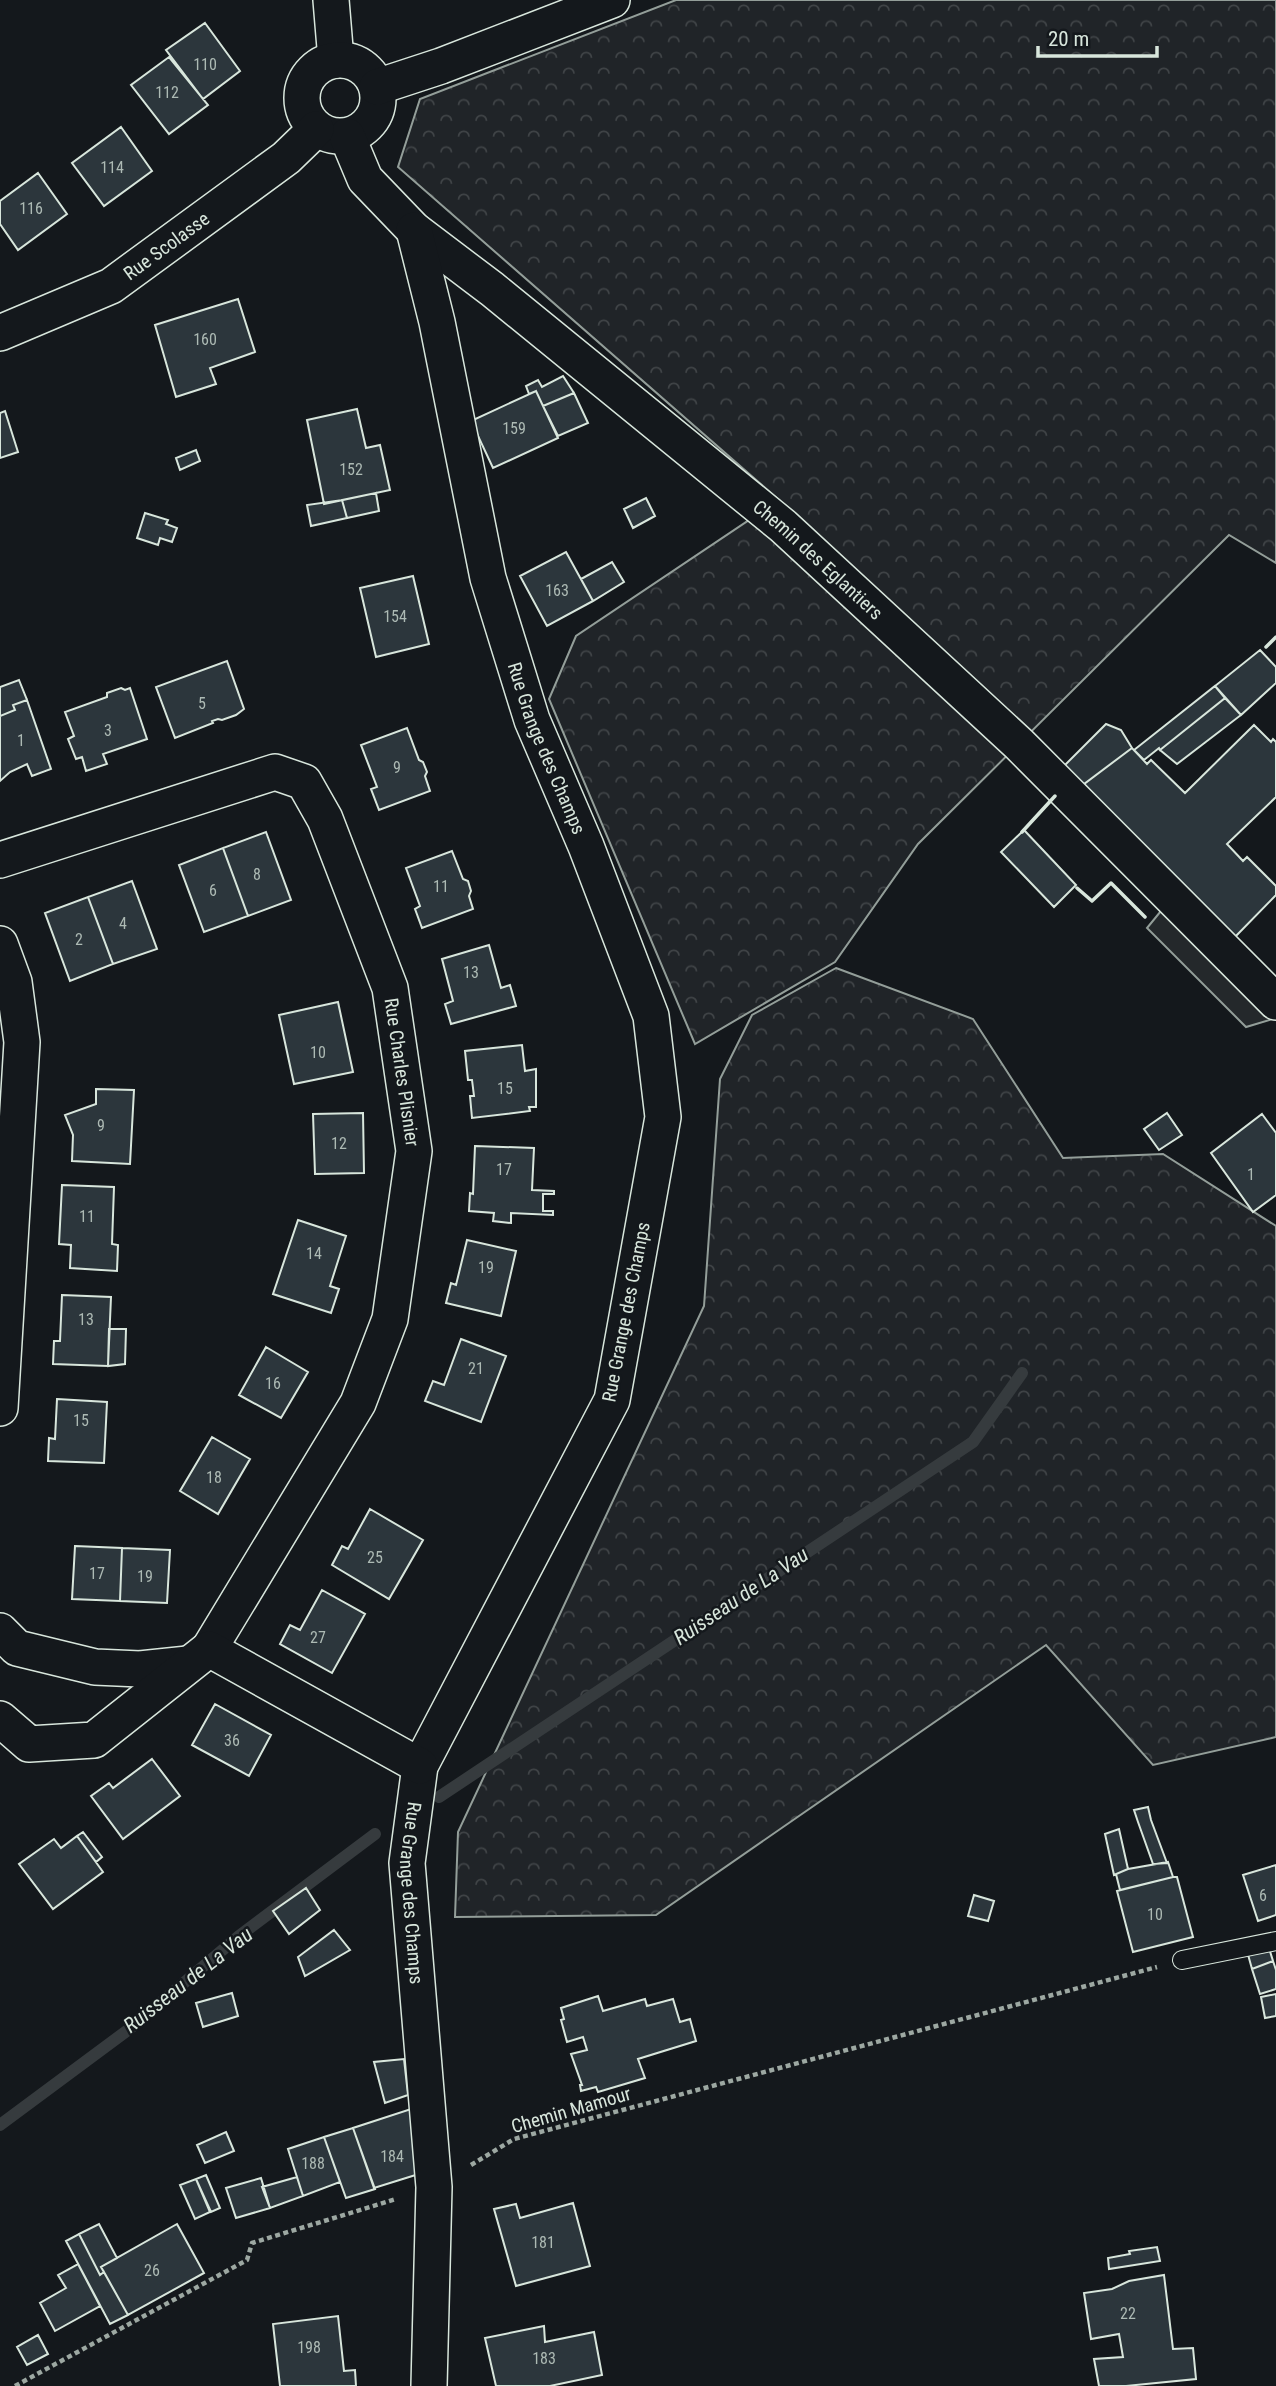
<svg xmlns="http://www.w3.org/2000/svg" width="1276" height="2386" font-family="'Roboto Condensed',sans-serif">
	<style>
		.forest { fill: url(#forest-crowns); stroke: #939e99; stroke-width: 2 }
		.parking { fill: #24282b; stroke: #939e99; stroke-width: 2 }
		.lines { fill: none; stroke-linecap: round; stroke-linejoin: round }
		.stream { stroke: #363b3e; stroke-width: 12 }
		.building { fill: #2c363c; stroke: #d8e6dc; stroke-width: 2 }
		.lane-casing { stroke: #d8e6dc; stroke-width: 20 }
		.street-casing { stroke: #d8e6dc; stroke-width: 38 }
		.path { stroke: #9da8a2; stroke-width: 4.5; stroke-dasharray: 5 3.5; stroke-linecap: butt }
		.lane { stroke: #14181c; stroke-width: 18 }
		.street { stroke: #14181c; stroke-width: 35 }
		.wall { stroke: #d8e6dc; stroke-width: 3.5 }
		.labels { text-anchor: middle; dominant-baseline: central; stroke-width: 5; stroke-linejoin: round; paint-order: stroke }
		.number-label { font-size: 16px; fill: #adbab4 }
		.street-label { font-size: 19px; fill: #d8e6dc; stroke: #14181c }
		.water-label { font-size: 21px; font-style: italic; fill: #d8e6dc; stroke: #14181c }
	</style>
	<defs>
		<pattern id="forest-crowns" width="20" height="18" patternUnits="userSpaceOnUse" patternTransform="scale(1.75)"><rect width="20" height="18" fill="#202428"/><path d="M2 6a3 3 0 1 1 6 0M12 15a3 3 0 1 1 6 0" fill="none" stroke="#404447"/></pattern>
	</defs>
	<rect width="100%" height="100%" fill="#14181c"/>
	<!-- forest -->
	<path class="forest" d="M676 0H1276V563L1229 535 918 844 835 962 695 1044 549 699 576 636 779 500 398 167 420 99Z
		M836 968 973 1019 1063 1158 1163 1154 1276 1226V1737L1153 1765 1046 1645 656 1915 455 1917 458 1832 704 1306 720 1079 752 1015Z"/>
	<!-- parking -->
	<path class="parking" d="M1165 906 1276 1018 1246 1027 1147 928Z"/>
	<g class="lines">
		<!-- stream -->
		<path class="stream" d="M439 1797 973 1442 1022 1373
			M0 2125 132 2027 239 1936 375 1834"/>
	</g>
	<!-- building -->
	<path class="building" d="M205 23 240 71 203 99 166 50Z
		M169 57 208 105 169 134 131 85Z
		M121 127 152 171 104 206 72 163Z
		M38 173 67 214 18 250 0 224V201Z
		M238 299 255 352 210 368 216 384 176 397 155 325Z
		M563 376 574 393 543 406 536 391 529 394 526 386 538 380 542 387Z
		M536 391 558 438 493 468 471 421Z
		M574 393 588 423 558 436 543 406Z
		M357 409 366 448 380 445 390 490 324 504 307 420Z
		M5 411 18 452 0 458V413Z
		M196 450 200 461 180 470 176 458Z
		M376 493 379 511 347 518 342 500Z
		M646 498 655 516 633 528 624 509Z
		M342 500 347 518 311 526 307 505Z
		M145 513 168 520 166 524 177 528 172 542 160 538 158 545 137 538Z
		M566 552 593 601 547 626 520 576Z
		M612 562 624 582 593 601 581 579Z
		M413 576 429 644 376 657 360 588Z
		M1260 650 1276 667V683L1241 715 1215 686Z
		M227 661 244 709 236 715 222 720 218 719 212 721 213 723 175 738 156 687Z
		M19 680 27 700 13 705 15 710 0 716V687Z
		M1215 686 1225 698 1160 750 1159 748 1144 760 1134 750Z
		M121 688 125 690 130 688 147 739 103 754 107 764 86 771 82 757 76 759 68 739 74 736 65 712 107 697V693Z
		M1225 698 1241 715 1177 764 1160 750Z
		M27 700 51 769 32 776 27 764 10 772 0 781V716L15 710 13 705Z
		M1106 724 1121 730 1132 748 1084 784 1069 778 1065 765Z
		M1254 725 1271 742 1273 739 1276 742V797L1227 844 1243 861 1247 857 1276 886V895L1233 939 1084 784 1132 748 1147 764 1151 760 1185 793Z
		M407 728 419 760 423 762 427 772 425 776 430 791 379 810 371 789 377 787 361 745Z
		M1024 830 1076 885 1054 907 1001 852Z
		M266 832 291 900 248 916 223 848Z
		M223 848 248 916 204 932 179 865Z
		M452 851 463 879 468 881 471 891 469 896 473 909 422 928 415 909 420 906 406 868Z
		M132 881 157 949 113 964 88 897Z
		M88 897 113 964 70 981 45 913Z
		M489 945 501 988 510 985 516 1006 451 1024 445 1004 453 1001 442 959Z
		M338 1002 353 1072 294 1084 279 1015Z
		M522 1045 525 1071 536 1069V1107H529L530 1111 472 1118 470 1096H474L472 1080H468L465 1051Z
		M96 1089 134 1090 130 1164 72 1161 73 1135 65 1115 96 1104Z
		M363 1113 364 1173 315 1174 313 1114Z
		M1167 1113 1182 1135 1159 1150 1144 1129Z
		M1262 1114 1276 1133V1195L1253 1212 1211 1153Z
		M475 1146 534 1148 532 1190 554 1191V1194H543V1211H553V1215L511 1213V1223L493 1221 494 1213 469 1211 470 1193 473 1194Z
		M62 1185 114 1187 112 1244 118 1245 117 1271 70 1268 71 1245 59 1244Z
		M298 1220 346 1236 330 1286 339 1289 331 1313 273 1294Z
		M467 1240 516 1251 501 1316 446 1303 451 1283 456 1285Z
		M62 1295 111 1297 108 1366 53 1364 54 1341H60Z
		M109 1329H126L125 1364 108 1366Z
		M461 1339 506 1356 481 1422 425 1401 433 1381 444 1385Z
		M266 1347 308 1372 281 1418 239 1395Z
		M57 1399 107 1402 104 1463 48 1461 49 1438 55 1439Z
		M212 1437 250 1459 218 1514 180 1491Z
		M370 1509 423 1540 389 1599 332 1565 342 1546 348 1549Z
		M75 1546 122 1548 120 1601 72 1599Z
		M122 1548 170 1550 167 1603 120 1601Z
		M322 1590 365 1614 332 1673 280 1644 290 1625 300 1630Z
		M215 1704 271 1735 249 1776 192 1745Z
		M152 1759 180 1796 123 1839 91 1796 109 1783 113 1788Z
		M1148 1807 1151 1820 1167 1863 1153 1864 1138 1822 1134 1810Z
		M1119 1829 1128 1869 1114 1875 1105 1834Z
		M83 1832 102 1857 96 1862 77 1836Z
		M77 1836 103 1872 53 1909 19 1864 54 1839 61 1848Z
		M1168 1862 1173 1877 1120 1890 1116 1874 1128 1869Z
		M1276 1865V1915L1258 1921 1243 1875Z
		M1173 1877H1177L1193 1937 1133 1952 1117 1891Z
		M306 1888 320 1910 289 1934 273 1911Z
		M974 1895 994 1901 988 1921 968 1916Z
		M334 1930 350 1950 305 1976 298 1957Z
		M1268 1945 1273 1961 1252 1969 1247 1951Z
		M1273 1961 1276 1970V1989L1260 1994 1252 1969Z
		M232 1993 238 2016 203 2027 196 2003Z
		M1276 1994V2016L1265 2018 1261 1997Z
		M598 1996 603 2011 645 1999 647 2006 673 1999 680 2022 690 2019 696 2041 638 2059 645 2078 598 2092 596 2087 581 2091 580 2085H582L571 2054 587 2050 583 2037 567 2042 561 2020 564 2019 561 2008Z
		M404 2059 408 2095 385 2103 374 2062Z
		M411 2109 422 2173 374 2188 353 2128Z
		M353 2128 375 2189 346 2198 324 2137Z
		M226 2132 234 2151 205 2163 197 2145Z
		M324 2137 340 2182 303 2196 288 2149Z
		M206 2175 220 2208 211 2212 196 2179Z
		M297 2177 303 2196 270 2208 262 2187Z
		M261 2178 270 2208 236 2218 226 2188Z
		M196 2179 210 2212 195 2219 180 2185Z
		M573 2203 590 2266 516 2286 494 2209 516 2204 520 2218Z
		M99 2224 117 2258 101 2267 104 2272 100 2275 79 2234Z
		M177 2224 204 2273 128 2315 101 2267Z
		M79 2234 100 2275 104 2272 128 2315 110 2324 66 2241Z
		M1157 2247 1160 2261 1109 2269 1108 2258 1130 2254 1129 2251Z
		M78 2264 100 2306 55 2331 40 2303 66 2288 58 2275Z
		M1164 2275 1173 2349 1193 2348 1196 2379 1126 2386H1099L1094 2359 1123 2357 1119 2334 1091 2339 1084 2293 1112 2289 1129 2281Z
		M338 2316 344 2371 355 2370 356 2386H280L273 2324Z
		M544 2326 545 2342 594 2332 602 2375 550 2386H496L485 2338Z
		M38 2335 48 2354 27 2365 17 2347Z"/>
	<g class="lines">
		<!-- lane casing -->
		<g class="lane-casing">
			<path id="lane" d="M1182 1960 1276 1941"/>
		</g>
		<!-- street casing -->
		<g class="street-casing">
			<g id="street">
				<path d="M331 0 336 60"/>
				<circle cx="340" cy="98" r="38"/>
				<path d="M377 87 441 66 612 0"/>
				<path id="s1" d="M347 136 365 179 414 230 492 289 783 526 1019 744 1276 1002"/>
				<path id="s2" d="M414 230 437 322 488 578 532 720 586 846 651 1016 663 1117 612 1400 420 1766 407 1863 434 2187 429 2386"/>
				<path id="s3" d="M0 333 111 286 286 158 316 129"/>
				<path id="s4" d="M0 860 275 772 304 782 325 819 390 988 414 1151 390 1319 358 1403 209 1649"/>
				<path d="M0 944 14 982 22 1042 0 1408"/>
				<path d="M0 1631 17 1648 95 1667 140 1669 188 1664"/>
				<path d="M0 1719 29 1744 94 1740 209 1649 420 1766"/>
			</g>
		</g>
		<!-- path -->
		<path class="path" d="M471 2165 514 2139 1157 1967
			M15 2386 247 2260 252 2243 396 2199"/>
		<!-- lane -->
		<use href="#lane" class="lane"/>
		<!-- street -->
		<use href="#street" class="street"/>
		<!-- wall -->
		<path class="wall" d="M1266 647 1276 637
			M1022 832 1055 796
			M1077 888 1092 901 1111 883 1145 917"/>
	</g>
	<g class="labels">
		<!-- number labels -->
		<g class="number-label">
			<text x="205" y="64">110</text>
			<text x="167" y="92">112</text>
			<text x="112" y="167">114</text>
			<text x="31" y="208">116</text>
			<text x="205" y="339">160</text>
			<text x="514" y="428">159</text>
			<text x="351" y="469">152</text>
			<text x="557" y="590">163</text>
			<text x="395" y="616">154</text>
			<text x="202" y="703">5</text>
			<text x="108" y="730">3</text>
			<text x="21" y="740">1</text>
			<text x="397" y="767">9</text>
			<text x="257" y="874">8</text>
			<text x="441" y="886">11</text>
			<text x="213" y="890">6</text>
			<text x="123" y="923">4</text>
			<text x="79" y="939">2</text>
			<text x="471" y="972">13</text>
			<text x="318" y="1052">10</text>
			<text x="505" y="1088">15</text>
			<text x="101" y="1125">9</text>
			<text x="339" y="1143">12</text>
			<text x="504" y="1169">17</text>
			<text x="1251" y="1174">1</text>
			<text x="87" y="1216">11</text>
			<text x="314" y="1253">14</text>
			<text x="486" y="1267">19</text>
			<text x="86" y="1319">13</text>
			<text x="476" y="1368">21</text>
			<text x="273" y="1383">16</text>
			<text x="81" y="1420">15</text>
			<text x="214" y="1477">18</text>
			<text x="375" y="1557">25</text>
			<text x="97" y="1573">17</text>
			<text x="145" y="1576">19</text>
			<text x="318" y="1637">27</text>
			<text x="232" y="1740">36</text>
			<text x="1263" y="1895">6</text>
			<text x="1155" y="1914">10</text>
			<text x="392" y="2156">184</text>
			<text x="313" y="2163">188</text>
			<text x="543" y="2242">181</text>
			<text x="152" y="2270">26</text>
			<text x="1128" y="2313">22</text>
			<text x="309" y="2347">198</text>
			<text x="544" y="2358">183</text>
		</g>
		<!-- street labels -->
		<g class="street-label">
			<text stroke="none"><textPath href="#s3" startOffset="189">Rue Scolasse</textPath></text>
			<text stroke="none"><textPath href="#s1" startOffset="639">Chemin des Eglantiers</textPath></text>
			<text stroke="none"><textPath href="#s2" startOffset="536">Rue Grange des Champs</textPath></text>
			<text stroke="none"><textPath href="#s4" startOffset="628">Rue Charles Plisnier</textPath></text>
			<text transform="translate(626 1312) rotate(-79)">Rue Grange des Champs</text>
			<text stroke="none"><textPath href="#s2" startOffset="1754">Rue Grange des Champs</textPath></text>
			<text transform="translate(571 2110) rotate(-16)">Chemin Mamour</text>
		</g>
		<!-- water labels -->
		<g class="water-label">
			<text transform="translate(741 1596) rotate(-34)">Ruisseau de La Vau</text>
			<text transform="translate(188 1980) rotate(-38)">Ruisseau de La Vau</text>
		</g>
	</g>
	<!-- scale -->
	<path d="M1038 46v10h119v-10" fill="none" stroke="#d8e6dc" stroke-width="3.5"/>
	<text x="1048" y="46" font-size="21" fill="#d8e6dc" stroke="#14181c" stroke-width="5" paint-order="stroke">20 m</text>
</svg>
